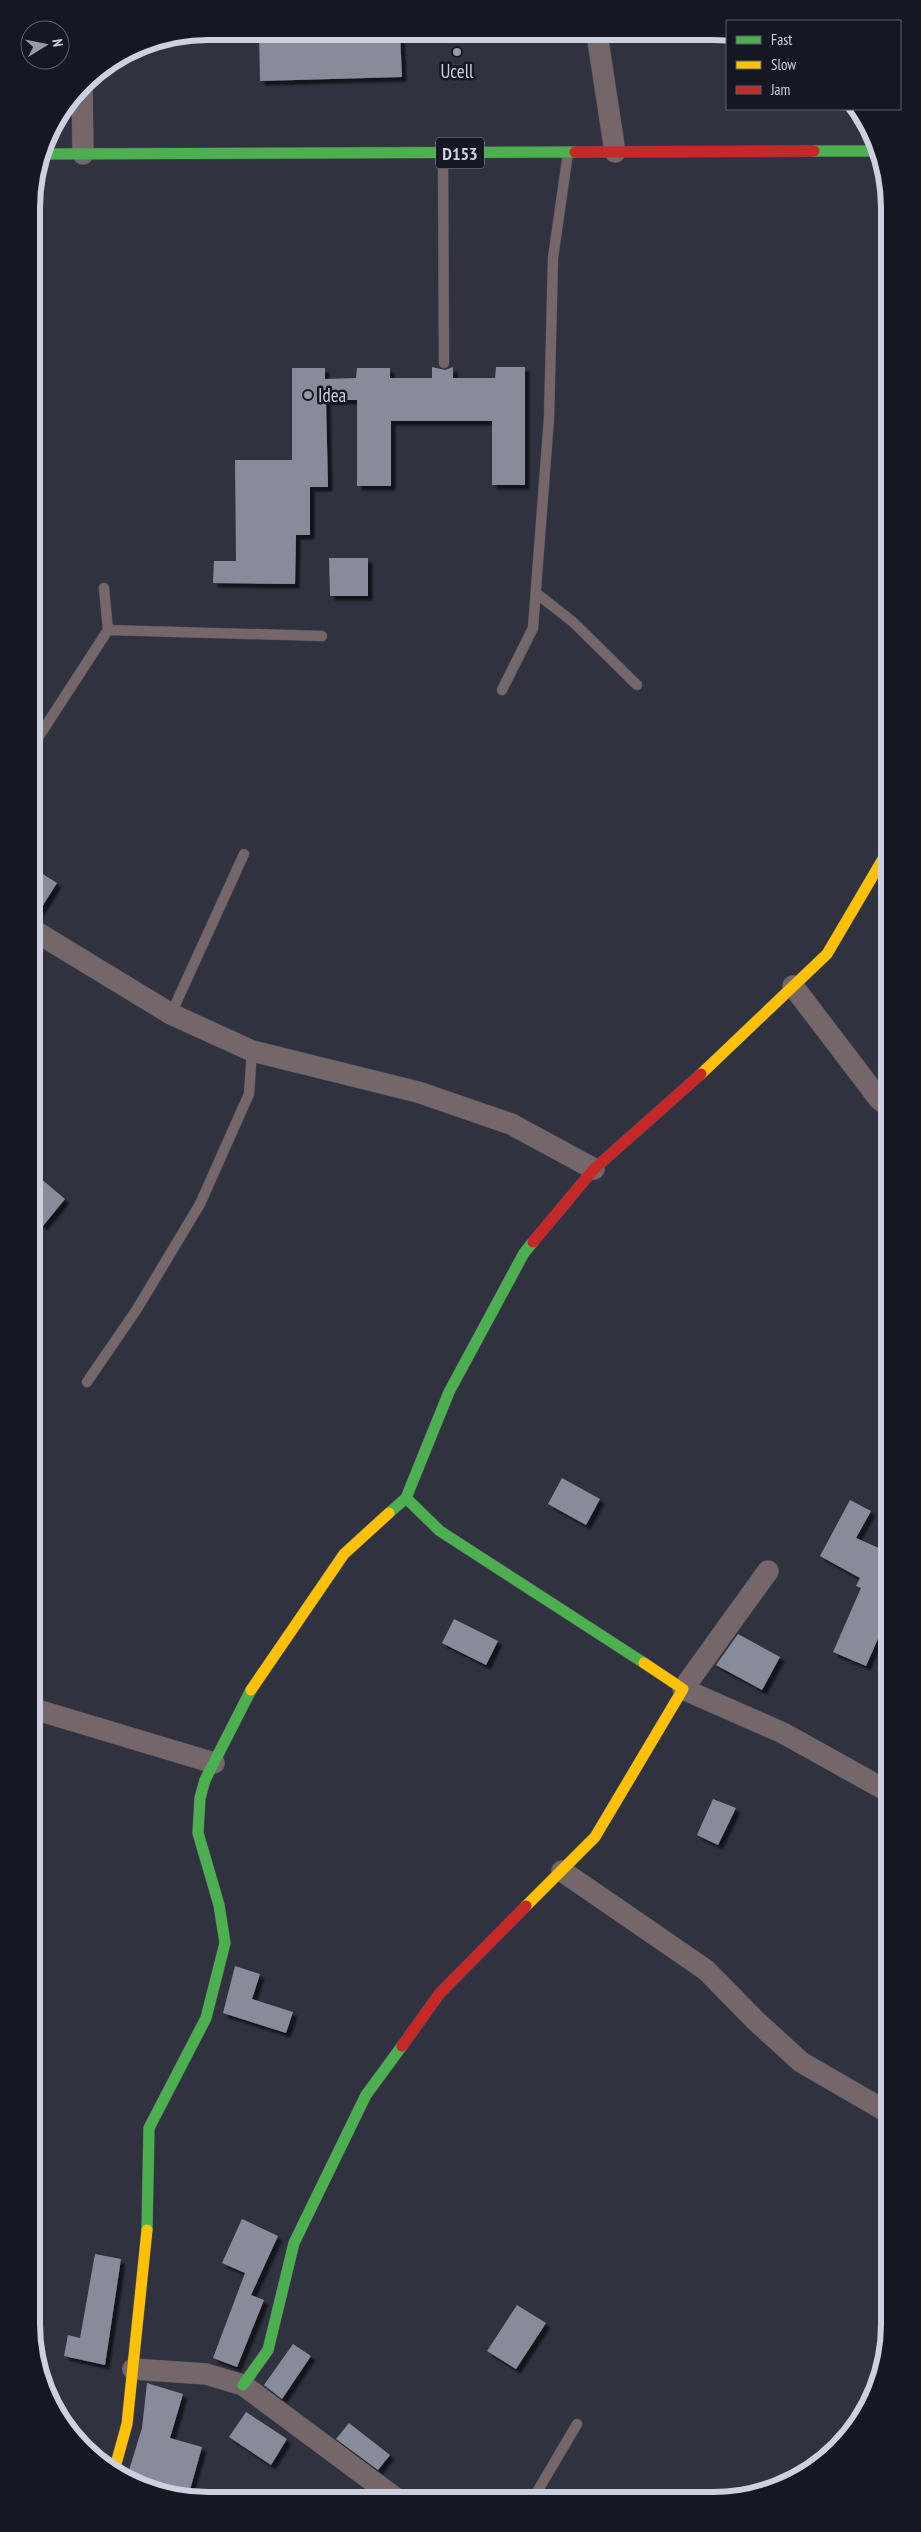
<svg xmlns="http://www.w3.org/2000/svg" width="921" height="2532" font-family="'PT Sans Narrow',sans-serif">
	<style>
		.building { fill: #888b9a; filter: url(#shadow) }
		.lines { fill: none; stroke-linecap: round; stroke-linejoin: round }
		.lane-casing { stroke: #4e4f5a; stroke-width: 11 }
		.street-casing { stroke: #4e4f5a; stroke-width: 22 }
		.fast-casing { stroke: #4e4f5a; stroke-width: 12 }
		.slow-casing { stroke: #4e4f5a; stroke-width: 12 }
		.jam-casing { stroke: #4e4f5a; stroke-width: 12 }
		.lane { stroke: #756769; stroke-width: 10 }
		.street { stroke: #756769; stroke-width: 21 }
		.fast { stroke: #4caf50; stroke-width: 11 }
		.slow { stroke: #ffc107; stroke-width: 11 }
		.jam { stroke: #c62828; stroke-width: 11 }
		.poi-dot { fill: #9699a8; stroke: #151722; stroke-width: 2 }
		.labels { text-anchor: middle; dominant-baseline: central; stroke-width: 5; stroke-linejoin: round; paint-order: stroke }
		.shield { fill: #151722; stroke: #9698a7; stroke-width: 1 }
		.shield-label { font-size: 18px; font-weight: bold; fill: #cdd0e0 }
		.poi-label { font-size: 19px; fill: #cdd0e0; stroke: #151722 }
		.rim { fill: none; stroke: #cdd0e0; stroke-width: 6 }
	</style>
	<defs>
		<filter id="shadow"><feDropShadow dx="4.5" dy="4.5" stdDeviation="1" flood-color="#0009"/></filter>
	</defs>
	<rect width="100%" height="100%" fill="#30323f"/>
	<!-- building -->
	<path class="building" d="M259 32H400L402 77 260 81Z
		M432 367 445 370 453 367V378H495L496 367H525V485H492V421H391V486H357V400H326L328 487H310V535H296L295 584 213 583 214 561H236L235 460H292V368H325V379L356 378 357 368H390V378H432Z
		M329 558H368V596H330Z
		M33 868 57 883 35 918H33Z
		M33 1172 65 1199 43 1226 33 1218Z
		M562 1478 600 1499 586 1525 548 1504Z
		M850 1500 871 1511 856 1538 888 1552V1616L866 1666 833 1652 861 1588 856 1586 860 1578 820 1556Z
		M454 1619 498 1641 486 1665 442 1643Z
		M738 1634 780 1657 762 1690 716 1665Z
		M713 1799 736 1808 718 1845 697 1835Z
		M235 1966 260 1974 252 1999 293 2012 286 2033 223 2013Z
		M242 2219 278 2236 251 2295 264 2300 237 2367 213 2358 245 2273 222 2263Z
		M95 2254 121 2259 105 2365 64 2356 68 2335 80 2338Z
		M517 2305 546 2323 516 2369 487 2351Z
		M293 2344 311 2356 282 2399 264 2385Z
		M147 2383 183 2394 170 2438 202 2447 188 2497 156 2489V2491L126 2480 142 2428Z
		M246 2412 287 2439 271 2465 229 2437Z
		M349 2423 390 2455 378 2470 336 2439Z"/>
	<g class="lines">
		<!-- lane casing -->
		<g class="lane-casing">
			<path id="lane" d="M443 154 444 363
				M104 588 108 630
				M536 593 573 622 637 685
				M502 690 533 628 549 418 553 258 568 153
				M32 747 108 630 322 636
				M171 1014 244 854
				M87 1382 137 1309 200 1204 249 1094 252 1051
				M534 2497 577 2424"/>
		</g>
		<!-- street casing -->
		<g class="street-casing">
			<path id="street" d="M597 34 615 152
				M82 87 83 154
				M33 930 171 1014 252 1051 418 1092 511 1124 594 1169
				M793 986 879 1099 888 1106
				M768 1571 683 1689 783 1733 889 1792
				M34 1709 214 1763
				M562 1871 706 1970 755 2020 801 2062 889 2113
				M133 2369 206 2374 243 2385 394 2497"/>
		</g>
		<!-- fast casing -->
		<g class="fast-casing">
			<path id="fast" d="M814 151H878
				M43 154 575 152
				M406 1498 440 1531 644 1663
				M389 1513 406 1498 449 1392 524 1253 533 1242
				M147 2230 149 2128 206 2018 225 1943 219 1905 198 1833 200 1798 205 1780 251 1690
				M243 2385 268 2350 294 2243 366 2095 402 2046"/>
		</g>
		<!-- slow casing -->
		<g class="slow-casing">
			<path id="slow" d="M701 1074 827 954 887 852
				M251 1690 344 1554 389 1513
				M526 1906 595 1837 683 1689 644 1663
				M114 2471 127 2424 147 2230"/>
		</g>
		<!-- jam casing -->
		<g class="jam-casing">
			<path id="jam" d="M575 152 814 151
				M533 1242 594 1169 701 1074
				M402 2046 440 1993 526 1906"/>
		</g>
		<!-- lane -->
		<use href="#lane" class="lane"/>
		<!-- street -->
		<use href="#street" class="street"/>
		<!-- fast -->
		<use href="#fast" class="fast"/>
		<!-- slow -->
		<use href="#slow" class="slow"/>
		<!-- jam -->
		<use href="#jam" class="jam"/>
	</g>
	<!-- markers -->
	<g class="poi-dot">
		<circle cx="457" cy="52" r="5"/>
		<circle cx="308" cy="395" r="5"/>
	</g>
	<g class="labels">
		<!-- shield labels -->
		<rect class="shield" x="436" y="137.5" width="48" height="31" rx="4"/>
		<g class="shield-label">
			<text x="460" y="153">D153</text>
		</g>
		<!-- poi labels -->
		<g class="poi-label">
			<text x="457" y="71">Ucell</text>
			<text x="318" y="395" text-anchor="start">Idea</text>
		</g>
	</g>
	<!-- crop -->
	<path d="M0 0H921V2532H0ZM208 40H713A168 168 0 0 1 881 208V2324A168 168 0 0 1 713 2492H208A168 168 0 0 1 40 2324V208A168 168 0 0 1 208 40Z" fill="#151722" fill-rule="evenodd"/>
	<path class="rim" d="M208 40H713A168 168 0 0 1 881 208V2324A168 168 0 0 1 713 2492H208A168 168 0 0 1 40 2324V208A168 168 0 0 1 208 40Z"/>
	<!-- legend -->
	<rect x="726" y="20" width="175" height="90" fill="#151722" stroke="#5f616e"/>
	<rect x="736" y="36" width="25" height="8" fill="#4caf50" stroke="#5f616e"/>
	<text x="771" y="45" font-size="15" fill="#cdd0e0">Fast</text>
	<rect x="736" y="61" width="25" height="8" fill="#ffc107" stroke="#5f616e"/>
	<text x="771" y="70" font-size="15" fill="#cdd0e0">Slow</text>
	<rect x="736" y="86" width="25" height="8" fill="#c62828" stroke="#5f616e"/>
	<text x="771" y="95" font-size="15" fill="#cdd0e0">Jam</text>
	<!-- north arrow -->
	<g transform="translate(45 45) rotate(80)"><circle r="24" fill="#151722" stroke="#5f616e"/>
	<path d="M0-4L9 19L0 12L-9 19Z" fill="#9699a8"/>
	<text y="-8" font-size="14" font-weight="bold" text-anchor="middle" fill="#cdd0e0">N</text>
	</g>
</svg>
